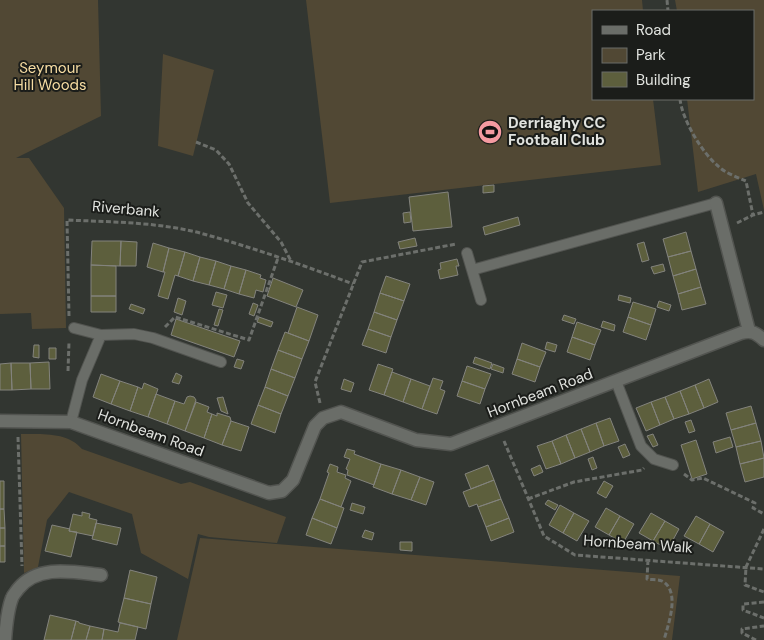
<svg xmlns="http://www.w3.org/2000/svg" width="764" height="640" font-family="'DM Sans',sans-serif">
	<style>
		.green { fill: #514834 }
		.building { fill: #5d5f3d; stroke: #83837d }
		.lines { fill: none; stroke-linecap: round; stroke-linejoin: round }
		.lane-casing { stroke: #525450; stroke-width: 12 }
		.street-casing { stroke: #525450; stroke-width: 15 }
		.path { stroke: #6c6f6b; stroke-width: 3; stroke-dasharray: 5 2.5; stroke-linecap: butt }
		.lane { stroke: #6a6d68; stroke-width: 10 }
		.street { stroke: #6a6d68; stroke-width: 12 }
		.labels { text-anchor: middle; dominant-baseline: central; stroke-width: 4; stroke-linejoin: round; paint-order: stroke }
		.park-label { font-size: 15px; fill: #f6dca2; stroke: #1b1d1a }
		.poi-label { font-size: 15px; font-weight: bold; fill: #e1e3df; stroke: #1b1d1a; text-anchor: start }
		.street-label { font-size: 15px; fill: #e1e3df; stroke: #1b1d1a }
	</style>
	<rect width="100%" height="100%" fill="#323631"/>
	<!-- green -->
	<path class="green" d="M0 0H98L101 116 16 158H29L64 208 66 328 32 329 31 313 0 314Z
		M306 0H642L643 11H593V99H653L661 165 330 203Z
		M675 0H764V210L756 174 698 192 687 99H753V11H677Z
		M163 54 214 70 193 156 158 146Z
		M21 434C42 434 68 432 82 449L181 484 190 482 286 517 277 543 209 537 198 534 188 579 141 553 132 514 69 492 47 520 38 567 24 573Z
		M200 538 680 576 672 640H177Z"/>
	<!-- building -->
	<path class="building" d="M494 185V192L483 193V186Z
		M448 192 452 227 413 231 409 197Z
		M410 212 411 222 404 223 403 213Z
		M518 217 520 225 485 235 483 227Z
		M686 232 691 251 668 257 663 239Z
		M415 238 417 246 400 249 398 242Z
		M92 241H121L120 266 91 265Z
		M121 241 137 242 136 266H120Z
		M644 242 649 260 642 262 637 244Z
		M153 243 169 248 163 272 147 267Z
		M169 248 185 252 178 276 175 275 168 299 158 296 165 272H163Z
		M691 251 696 269 673 276 668 257Z
		M185 252 200 257 193 281 178 276Z
		M200 257 216 261 209 285 193 281Z
		M457 259 459 266H456L458 275 440 279 438 270 441 269 440 263Z
		M216 261 231 266 224 289 209 285Z
		M663 264 665 271 654 274 651 267Z
		M91 265 116 266V296H91Z
		M231 266 246 270 239 294 224 289Z
		M696 269 701 287 678 294 673 276Z
		M246 270 261 275 260 278 266 280 263 292 256 290 254 298 239 294Z
		M386 276 410 284 404 301 380 293Z
		M273 278 303 290 296 307 267 296Z
		M701 287 706 304 682 310 678 294Z
		M216 292 227 295 223 308 212 305Z
		M380 293 404 301 397 320 374 312Z
		M619 295 631 298 630 303 618 300Z
		M91 296H116V312H91Z
		M178 298 186 301 182 315 174 312Z
		M659 301 671 305 669 311 657 307Z
		M633 302 656 309 651 325 628 317Z
		M253 303 258 305 254 316 249 314Z
		M131 304 145 309 143 314 129 309Z
		M297 307 318 315 309 341 288 333Z
		M219 309 223 310 218 326 214 325Z
		M374 312 397 320 391 337 368 329Z
		M564 315 576 319 574 324 562 320Z
		M259 317 273 322 271 327 257 322Z
		M628 317 651 325 646 340 623 332Z
		M176 319 240 341 234 357 171 335Z
		M603 321 615 325 614 331 601 327Z
		M577 322 601 330 595 345 572 337Z
		M368 329 391 337 386 353 362 345Z
		M285 332 309 341 302 359 278 350Z
		M572 337 595 345 590 360 567 352Z
		M547 342 557 345 555 352 545 349Z
		M522 343 546 352 540 367 517 359Z
		M34 345H39V358L33 357Z
		M49 348H56V359H49Z
		M278 350 302 359 295 378 271 369Z
		M475 357 492 363 490 369 473 363Z
		M237 359 244 361 241 369 234 367Z
		M517 359 540 367 535 382 512 374Z
		M49 362 50 389H31L30 363Z
		M11 363 12 390H0V364Z
		M11 363H30L31 389 12 390Z
		M378 364 393 369 384 395 369 390Z
		M493 364 504 368 503 373 491 369Z
		M467 366 491 374 485 389 462 381Z
		M271 369 295 378 288 396 265 387Z
		M392 372 411 379 403 402 384 395Z
		M176 373 182 376 179 384 172 382Z
		M101 374 120 381 111 404 93 397Z
		M433 378 443 381 440 389 445 391 437 414 422 409Z
		M344 379 354 383 351 392 341 389Z
		M411 379 430 386 422 409 403 402Z
		M709 379 718 402 704 408 695 385Z
		M120 381 138 387 130 411 111 404Z
		M462 381 485 389 480 404 457 396Z
		M144 383 158 389 148 417 130 411 138 387 142 389Z
		M695 385 704 408 689 414 680 391Z
		M265 387 288 396 281 414 258 405Z
		M680 391 689 414 674 419 665 397Z
		M156 394 175 401 167 424 148 417Z
		M190 396 194 397 196 400 185 431 167 424 175 401 184 404 187 397Z
		M223 397 228 414 221 411 217 398Z
		M665 397 674 419 660 425 651 402Z
		M196 402 209 407 207 412 212 414 204 438 185 431Z
		M651 402 660 425 646 431 636 408Z
		M258 405 281 414 275 433 251 424Z
		M751 406 756 423 731 430 726 413Z
		M217 413 230 417 231 421 222 445 204 438 212 414 217 416Z
		M610 418 619 441 604 446 596 423Z
		M691 420 695 431 689 433 685 422Z
		M231 421 249 427 241 451 222 445Z
		M596 423 604 446 590 452 581 429Z
		M756 423 761 441 736 447 731 430Z
		M581 429 590 452 575 458 566 435Z
		M653 434 658 445 653 447 647 436Z
		M566 435 575 458 561 464 552 441Z
		M730 437 733 447 716 453 713 442Z
		M696 440 707 474 692 479 681 445Z
		M552 441 561 464 546 469 537 446Z
		M761 441 764 458 740 464 736 447Z
		M625 444 630 455 623 458 618 447Z
		M347 449 355 451 354 454 381 464 374 485 347 475 348 470 346 469 350 459 344 457Z
		M593 457 597 468 592 470 588 459Z
		M764 458V477L745 482 740 464Z
		M330 464 338 467 337 472 346 475 345 478 351 481 341 507 320 499 329 473 327 472Z
		M381 464 401 470 392 494 373 487Z
		M488 465 494 480 471 489 465 474Z
		M540 465 543 472 534 476 531 469Z
		M401 470 420 477 411 500 392 494Z
		M420 477 434 482 426 505 411 500Z
		M494 480 501 499 478 507 477 504 469 507 463 492Z
		M0 481H4V509H0Z
		M604 481 613 486 606 498 597 493Z
		M320 499 344 508 337 528 312 518Z
		M501 499 509 518 486 527 478 507Z
		M548 500 558 505 555 510 545 504Z
		M352 503 365 507 363 514 350 510Z
		M560 505 574 513 563 533 549 525Z
		M606 508 620 516 609 535 595 527Z
		M0 509H4L5 528H0Z
		M82 512 90 514 89 518 97 520 93 536 69 531 73 514 82 516Z
		M574 513 589 521 577 541 563 533Z
		M651 513 665 521 653 541 639 533Z
		M620 516 634 524 623 543 609 535Z
		M696 516 710 524 699 544 684 536Z
		M312 518 337 528 331 544 306 535Z
		M509 518 514 532 491 541 486 527Z
		M665 521 679 529 668 549 653 541Z
		M96 523 121 528 117 545 92 539Z
		M710 524 724 532 713 552 699 544Z
		M52 525 70 529 69 531 77 532 71 557 45 551Z
		M0 528H5V546H0Z
		M365 530 374 533 372 540 362 537Z
		M400 542H412V551L400 550Z
		M0 546H5V562H0Z
		M130 570 157 577 151 604 124 598Z
		M124 598 151 604 146 629 118 622Z
		M50 615 76 621 71 640H44Z
		M76 621 79 622V623L90 626 86 640H71Z
		M120 623 138 627 135 640H102L104 629 118 632Z
		M90 626 104 629 102 640H86Z"/>
	<g class="lines">
		<!-- lane casing -->
		<g class="lane-casing">
			<path id="lane" d="M467 253 481 300
				M472 270 716 203
				M74 328 101 335
				M616 381 641 446 654 459 673 465
				M71 422 82 380 101 335 134 334 153 338 221 362"/>
		</g>
		<!-- street casing -->
		<g class="street-casing">
			<path id="street" d="M716 203 749 331
				M0 421 71 422 269 493 282 491 293 480 315 426 323 418 341 412 416 440 451 444 741 333C752 330 756 333 764 340
				M5 640C6 626 7 611 12 598 13 595 16 592 18 589 38 564 73 572 101 575"/>
		</g>
		<!-- path -->
		<path class="path" d="M667 0 668 11
			M680 99C682 119 702 153 718 166 725 173 737 177 746 181L753 215
			M196 142 216 150 229 164 248 203 281 242 291 261
			M737 223 753 215 764 212
			M69 316 67 220C111 222 157 222 200 233 251 247 303 265 353 284
			M165 327 175 317 249 340 278 258
			M68 371 69 342
			M320 403 315 382 362 262 456 244
			M18 437 22 566
			M504 441 544 536 575 555 764 569
			M684 474 692 480 703 478 755 503 753 508 764 514
			M528 499 574 482 642 470 644 468
			M764 529 746 567 745 585 764 592
			M648 560 647 579C651 580 658 579 662 581 681 591 668 625 664 640
			M764 602 743 604V610L764 618
			M756 640 742 633V629L764 626"/>
		<!-- lane -->
		<use href="#lane" class="lane"/>
		<!-- street -->
		<use href="#street" class="street"/>
	</g>
	<!-- icons -->
	<defs>
		<g id="stadium-disc" transform="scale(1.25)"><circle r="9.5" fill="#f49aa1" stroke="#1b1d1a"/><path d="M0-5a6.5 5 0 1 0 0 10a6.5 5 0 1 0 0-10ZM-3.5-1.8h7v3.6h-7Z" fill="#111"/></g>
	</defs>
	<g fill-rule="evenodd">
		<use href="#stadium-disc" x="490" y="132"/>
	</g>
	<g class="labels">
		<!-- park labels -->
		<g class="park-label">
			<text x="50" y="68">Seymour<tspan x="50" dy="17">Hill Woods</tspan></text>
		</g>
		<!-- poi labels -->
		<g class="poi-label">
			<text x="508" y="123">Derriaghy CC<tspan x="508" dy="17">Football Club</tspan></text>
		</g>
		<!-- street labels -->
		<g class="street-label">
			<text transform="translate(126 209) rotate(5)">Riverbank</text>
			<text transform="translate(540 393) rotate(-21)">Hornbeam Road</text>
			<text transform="translate(151 433) rotate(20)">Hornbeam Road</text>
			<text transform="translate(638 544) rotate(4)">Hornbeam Walk</text>
		</g>
	</g>
	<!-- legend -->
	<rect x="592" y="10" width="162" height="90" fill="#1b1d1a" stroke="#6a6c69"/>
	<rect x="602" y="26" width="25" height="8" fill="#6a6d68" stroke="#6a6c69"/>
	<text x="636" y="35" font-size="15" fill="#e1e3df">Road</text>
	<rect x="602" y="48" width="25" height="15" fill="#514834" stroke="#6a6c69"/>
	<text x="636" y="60" font-size="15" fill="#e1e3df">Park</text>
	<rect x="602" y="72" width="25" height="15" fill="#5d5f3d" stroke="#6a6c69"/>
	<text x="636" y="85" font-size="15" fill="#e1e3df">Building</text>
</svg>
